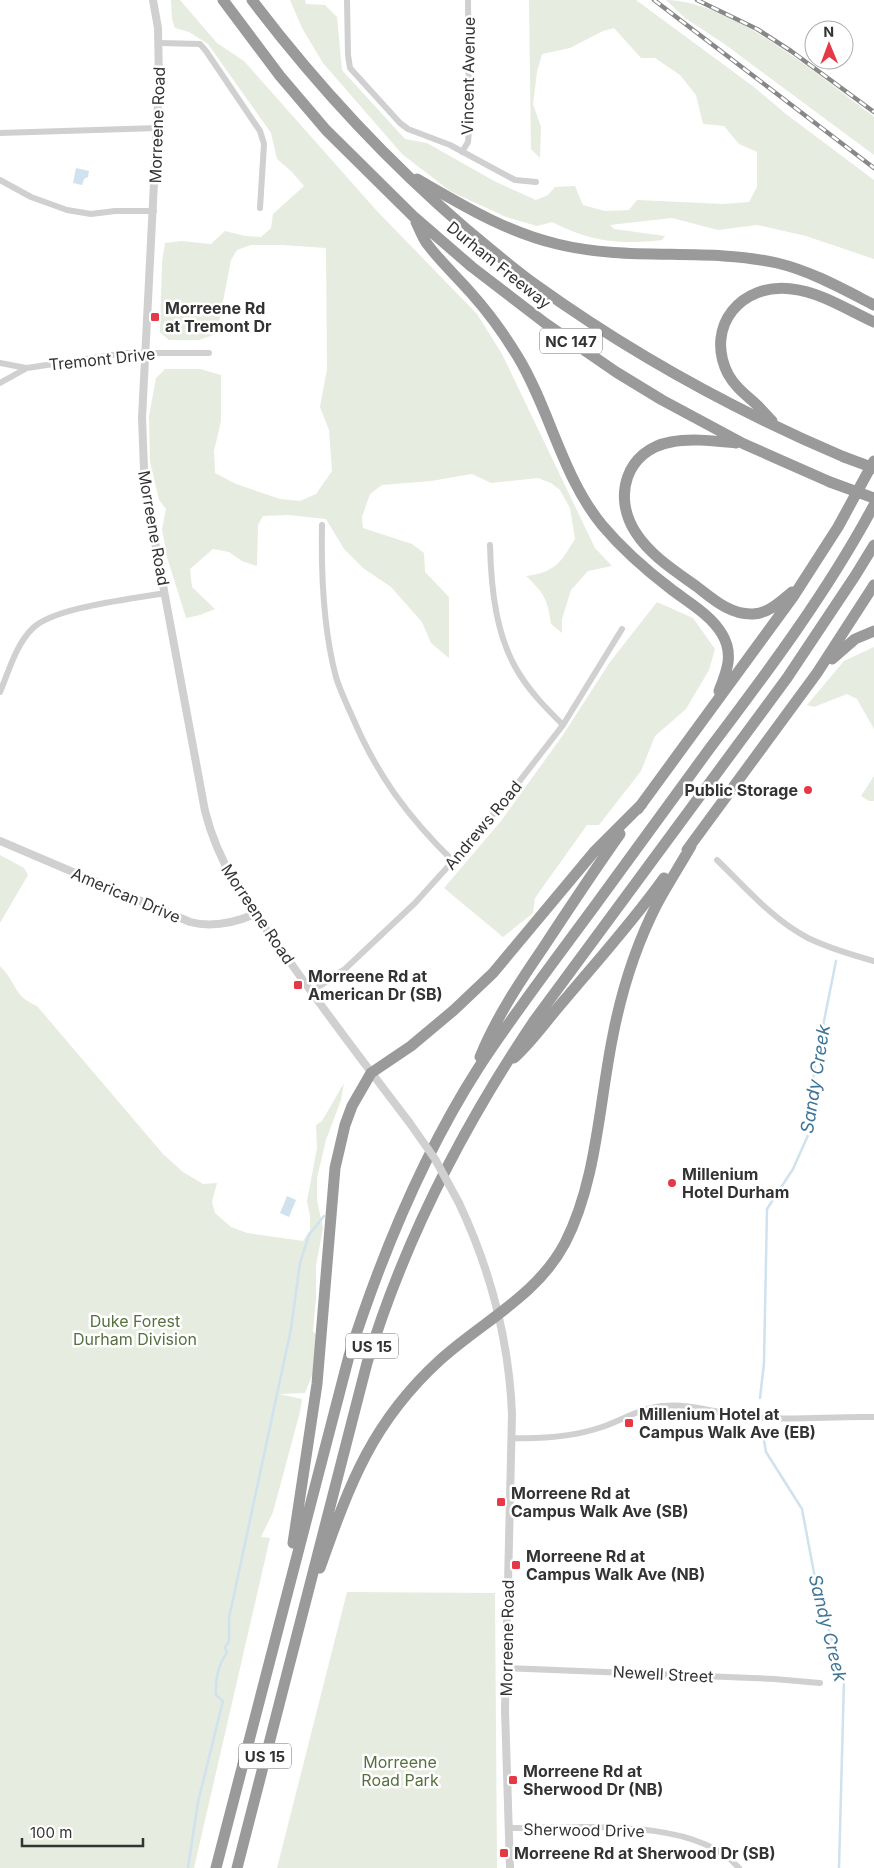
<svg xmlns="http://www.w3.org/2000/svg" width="874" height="1868" font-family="Inter,sans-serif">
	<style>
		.green { fill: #e6ecdf }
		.water { fill: #cfe2ee }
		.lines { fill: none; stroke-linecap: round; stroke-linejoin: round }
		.stream { stroke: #cfe2ee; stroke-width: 2.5 }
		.minor { stroke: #d0d0d0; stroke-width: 6 }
		.tertiary { stroke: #d0d0d0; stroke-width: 8 }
		.motorway { stroke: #9a9a9a; stroke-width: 11 }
		.rail-casing { stroke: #888; stroke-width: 4.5 }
		.rail { stroke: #fff; stroke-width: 2.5; stroke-dasharray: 8; stroke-linecap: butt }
		.tertiary-bridge { stroke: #d0d0d0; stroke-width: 8 }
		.motorway-bridge { stroke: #9a9a9a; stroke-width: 11 }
		.poi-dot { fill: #e63946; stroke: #fff; stroke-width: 2 }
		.labels { text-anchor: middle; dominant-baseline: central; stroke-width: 5; stroke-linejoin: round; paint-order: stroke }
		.shield { fill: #fff; stroke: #707070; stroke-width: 1 }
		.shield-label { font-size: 15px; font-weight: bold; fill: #333 }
		.street-label { font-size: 16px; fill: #333; stroke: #fff }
		.poi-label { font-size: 16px; font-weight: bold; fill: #333; stroke: #fff; text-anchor: start }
		.park-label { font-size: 16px; fill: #56703f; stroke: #fff }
		.water-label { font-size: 18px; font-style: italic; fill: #3f7597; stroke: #fff }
	</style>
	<rect width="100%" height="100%" fill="#fff"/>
	<!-- green -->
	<path class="green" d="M171 0H180L217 43 244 61 376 210 477 314 502 354 595 548 612 566 588 571 571 590 562 619V633L551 624C548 600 544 593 526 576 556 572 560 563 575 539L570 508 560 490 551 483 538 478 491 483 472 474 431 481 382 485 370 494 362 517 363 528 412 544 424 553 425 572 449 597V658L431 643 422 622 391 587 363 568 344 549 326 519 289 515 263 516 258 525 257 566 242 561 229 552 213 549 190 569 192 587 215 609 200 615 186 618 167 557 162 529 166 509 159 500 150 462 149 416 156 378 165 369H200L221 375V421L214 451 215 473 236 484 280 499 300 501 316 494 332 471 329 430 320 407 327 369 326 248 282 245H251L237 250 231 260 219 322 213 335 199 340H169L160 332 162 262 165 243 181 241 211 244 225 231 245 236 261 237 271 228 273 214 304 186 292 172 277 159 271 133 208 44 189 32 175 28 172 19Z
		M290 0H305L306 4 325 5 337 17 342 70 405 139 427 143 496 182 536 200 548 195 555 187 575 186 583 205 605 211 629 210 637 200 723 204 749 202 757 187V152L739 144 724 126 703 124 696 95 680 75 655 58H641L614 28 603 31 570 48 542 54 537 72 533 104 541 127 540 158 531 149 529 0H636L754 87 786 114 874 180V259L806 236 757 225 718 230 672 218 610 225 614 229 665 236 662 240C619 245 591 242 552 222L537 226 506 217 450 191 402 154 323 63 302 28Z
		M666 0C730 0 820 77 872 115L874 117V155L723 43 685 18Z
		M657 602 693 618 715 649 709 670 686 709 655 736 641 771 599 825H587L535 898 533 913 503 937 444 888 501 821 563 735 610 662Z
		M874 647V729L857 699 847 694 814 707 807 705 844 661Z
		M874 776V801H869L861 796Z
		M0 855 24 868 28 875 0 923Z
		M0 966C17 983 13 996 37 1006L163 1154 183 1172 203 1184 217 1183 212 1202 215 1213 231 1227 247 1233 303 1241 310 1230V1216L307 1201 317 1148 316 1125 322 1121 344 1083 341 1100 326 1140 317 1178V1200L323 1228 316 1266V1298L313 1331 317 1336 313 1373 305 1393 279 1394 302 1399 300 1412 273 1512 261 1537 270 1538 194 1868H0Z
		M347 1592 495 1593 497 1868H277Z"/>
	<!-- water -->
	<path class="water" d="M76 168 89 171 88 177 84 179 82 185 73 183Z
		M287 1196 296 1200 289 1217 280 1213Z"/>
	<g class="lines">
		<!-- stream -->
		<path class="stream" d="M760 1398 764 1363 767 1209 793 1169 809 1133 814 1071 836 961
			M762 1429 766 1452 802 1509 818 1594 844 1680 839 1868
			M188 1868 198 1802 223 1701 216 1695C215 1679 218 1665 227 1652 224 1648 225 1646 229 1642V1618L291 1329 300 1263 309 1235 324 1216"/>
		<!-- minor -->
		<path class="minor" d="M347 0 348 55 350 68 400 123 408 129 450 145 515 180 536 182
			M159 43 200 44 206 51 260 131 264 144 260 208
			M0 133 158 128
			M462 152 468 142 469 131 468 0
			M0 180 31 197 67 210 91 214 115 211H154
			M0 363 26 368
			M0 383 27 368 126 353H209
			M322 525C321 575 323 628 336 677 340 690 346 703 352 716 377 775 407 816 453 861
			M490 545C491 589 496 638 520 675 532 694 547 709 563 725
			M0 692C9 671 16 644 33 628 55 607 133 599 165 593
			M717 860C745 887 773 920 808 938 829 948 852 955 874 961
			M311 992 345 969 415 903 453 861 501 805 563 725 622 629
			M511 1438C542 1439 573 1437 602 1427 622 1420 641 1408 662 1406 693 1403 719 1414 749 1417 790 1421 833 1416 874 1417
			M505 1668 774 1679 820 1683
			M509 1828C574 1829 693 1815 739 1868"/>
		<!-- tertiary -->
		<path class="tertiary" d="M153 0 158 28 159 84 142 418 144 469 147 499 205 811C221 875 258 917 295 969 332 1021 370 1071 409 1122
			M0 841 190 922C213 928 234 923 255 914
			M459 1203C490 1269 509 1341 512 1414L505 1710 510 1868"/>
		<!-- motorway -->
		<path class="motorway" d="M223 0 280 76 326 130 413 216 472 267 545 323 616 372 662 400 744 444 830 482
			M252 0C315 83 385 159 465 228 488 247 511 267 536 285 632 354 736 411 844 457
			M417 179C462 205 506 232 557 244 630 262 704 247 777 263 811 271 843 289 874 305
			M416 222C420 230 423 239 428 245 441 262 457 277 471 293 489 313 504 334 518 357 550 410 562 476 602 525 623 550 646 570 671 589 688 602 711 615 722 634 734 654 727 671 719 691
			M772 421C767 416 762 410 757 405 746 395 735 387 728 374 704 326 742 282 792 289 820 292 848 310 874 322
			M736 443C715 441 691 438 671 442 626 450 612 497 636 533 650 555 675 571 696 586 713 599 730 615 753 614 769 613 780 602 792 592
			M832 659 855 639 874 631
			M638 809 793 597 838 527 874 461
			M687 850 817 673 874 585
			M480 1057C496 1018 519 983 543 948 568 910 593 872 620 834
			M514 1058C534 1040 549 1017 567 997 600 958 634 920 664 878
			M293 1543 317 1384 335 1168 345 1125 352 1106 371 1073 411 1046 454 1010 493 973 594 852 642 804
			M320 1568C350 1483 372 1422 440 1360 483 1321 537 1296 565 1243 597 1181 599 1103 613 1035 622 989 636 945 657 904 668 884 680 865 691 846
			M216 1868 349 1356C381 1256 422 1156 479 1067 515 1012 555 960 594 907 633 854 671 801 710 748 769 670 828 591 874 505
			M237 1868 367 1363C404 1241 462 1128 534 1021L787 678 855 576 874 545"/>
		<!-- rail casing -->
		<g class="rail-casing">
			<path id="rail" d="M654 0 874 168
				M697 0 757 29 791 51 874 112"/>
		</g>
		<!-- rail -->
		<use href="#rail" class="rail"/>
		<!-- tertiary-bridge -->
		<path class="tertiary-bridge" d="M409 1122 435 1159 459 1203"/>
		<!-- motorway-bridge -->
		<path class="motorway-bridge" d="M844 457 874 468
			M830 482 874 498"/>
	</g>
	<!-- markers -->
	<g class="poi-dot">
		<rect x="150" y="312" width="10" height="10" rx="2.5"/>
		<circle cx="808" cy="790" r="5"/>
		<rect x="293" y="980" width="10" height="10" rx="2.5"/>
		<circle cx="672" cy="1183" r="5"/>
		<rect x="624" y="1418" width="10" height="10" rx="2.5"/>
		<rect x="496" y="1497" width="10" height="10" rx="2.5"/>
		<rect x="511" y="1560" width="10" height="10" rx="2.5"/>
		<rect x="508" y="1775" width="10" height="10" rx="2.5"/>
		<rect x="499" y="1848" width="10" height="10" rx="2.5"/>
	</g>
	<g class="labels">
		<!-- shield labels -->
		<g class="shield">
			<rect x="540" y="328.5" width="62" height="25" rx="4"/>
			<rect x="346" y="1333.5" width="52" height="25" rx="4"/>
			<rect x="239" y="1743.5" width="52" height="25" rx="4"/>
		</g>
		<g class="shield-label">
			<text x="571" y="341">NC 147</text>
			<text x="372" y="1346">US 15</text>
			<text x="265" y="1756">US 15</text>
		</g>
		<!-- street labels -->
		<g class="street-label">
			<text transform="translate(468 76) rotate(-89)">Vincent Avenue</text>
			<text transform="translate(157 125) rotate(-88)">Morreene Road</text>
			<text transform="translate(499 265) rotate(39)">Durham Freeway</text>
			<text transform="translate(102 359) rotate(-6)">Tremont Drive</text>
			<text transform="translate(154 528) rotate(80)">Morreene Road</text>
			<text transform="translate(483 825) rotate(-50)">Andrews Road</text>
			<text transform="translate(126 895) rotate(23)">American Drive</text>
			<text transform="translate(258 914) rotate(56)">Morreene Road</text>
			<text transform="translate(507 1638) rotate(-89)">Morreene Road</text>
			<text transform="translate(663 1674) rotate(3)">Newell Street</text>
			<text transform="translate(584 1830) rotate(1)">Sherwood Drive</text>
		</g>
		<!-- poi labels -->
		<g class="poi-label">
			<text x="165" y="308">Morreene Rd<tspan x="165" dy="18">at Tremont Dr</tspan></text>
			<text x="798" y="790" text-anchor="end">Public Storage</text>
			<text x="308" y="976">Morreene Rd at<tspan x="308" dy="18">American Dr (SB)</tspan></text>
			<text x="682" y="1174">Millenium<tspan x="682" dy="18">Hotel Durham</tspan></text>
			<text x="639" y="1414">Millenium Hotel at<tspan x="639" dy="18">Campus Walk Ave (EB)</tspan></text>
			<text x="511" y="1493">Morreene Rd at<tspan x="511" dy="18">Campus Walk Ave (SB)</tspan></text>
			<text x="526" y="1556">Morreene Rd at<tspan x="526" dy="18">Campus Walk Ave (NB)</tspan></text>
			<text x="523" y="1771">Morreene Rd at<tspan x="523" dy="18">Sherwood Dr (NB)</tspan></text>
			<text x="514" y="1853">Morreene Rd at Sherwood Dr (SB)</text>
		</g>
		<!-- park labels -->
		<g class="park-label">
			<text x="135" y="1321">Duke Forest<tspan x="135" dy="18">Durham Division</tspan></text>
			<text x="400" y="1762">Morreene<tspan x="400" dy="18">Road Park</tspan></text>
		</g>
		<!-- water labels -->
		<g class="water-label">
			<text transform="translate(815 1079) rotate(-81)">Sandy Creek</text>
			<text transform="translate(828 1628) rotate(76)">Sandy Creek</text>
		</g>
	</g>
	<!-- north arrow -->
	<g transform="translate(829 45) rotate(359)"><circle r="24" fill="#ffffff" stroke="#adadad"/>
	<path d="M0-4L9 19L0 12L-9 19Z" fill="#e63946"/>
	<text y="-8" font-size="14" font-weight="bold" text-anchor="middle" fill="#333333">N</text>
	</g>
	<!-- scale -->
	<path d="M22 1838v8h121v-8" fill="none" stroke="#333333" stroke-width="2.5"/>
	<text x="30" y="1838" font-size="15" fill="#333333" stroke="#ffffff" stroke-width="4" paint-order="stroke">100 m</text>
</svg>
